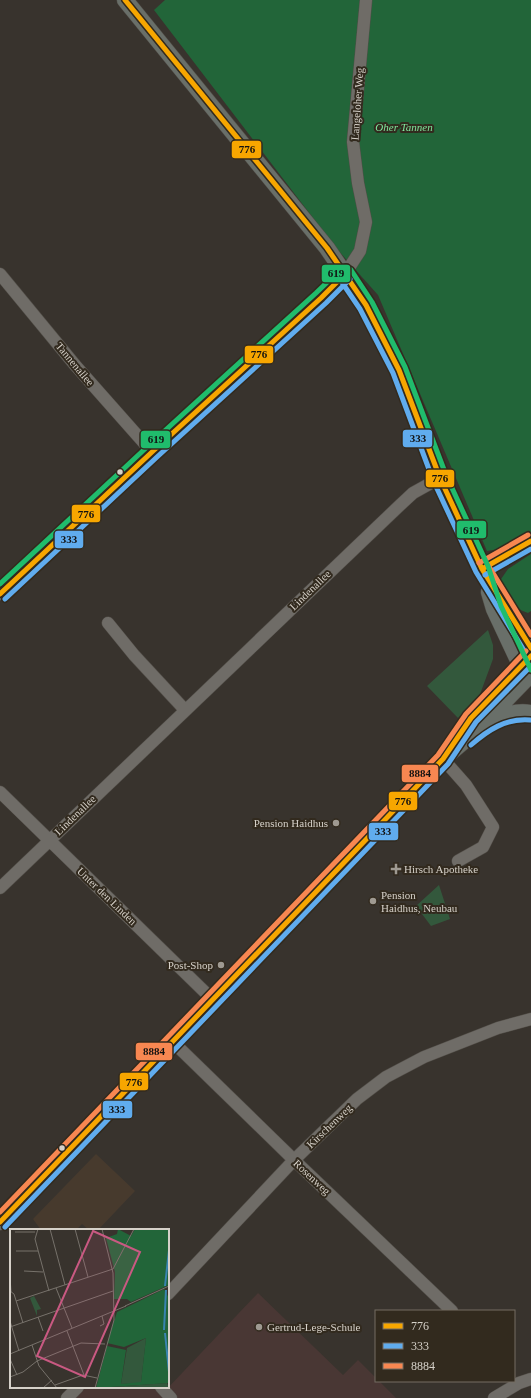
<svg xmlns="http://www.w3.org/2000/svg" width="531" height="1398" font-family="'Times New Roman',serif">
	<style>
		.commercial { fill: #473a2d }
		.education { fill: #493734 }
		.green { fill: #33583c }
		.forest { fill: #226539 }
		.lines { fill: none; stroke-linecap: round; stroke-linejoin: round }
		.minor-casing { stroke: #534f49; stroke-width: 13 }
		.major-casing { stroke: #534f49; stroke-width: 17 }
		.minor { stroke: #6f6c67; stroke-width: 12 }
		.major { stroke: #696f69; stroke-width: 16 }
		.bus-1-casing { stroke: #322a1e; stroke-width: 8 }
		.bus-2-casing { stroke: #322a1e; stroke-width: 8 }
		.bus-3-casing { stroke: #322a1e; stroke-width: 8 }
		.bus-4-casing { stroke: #322a1e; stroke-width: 8 }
		.bus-1 { stroke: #f7a600; stroke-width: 5 }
		.bus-2 { stroke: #60acee; stroke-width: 5 }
		.bus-3 { stroke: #f88751; stroke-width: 5 }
		.bus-4 { stroke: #20bc6c; stroke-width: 5 }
		.bus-dot { fill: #d6d1c9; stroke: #322a1e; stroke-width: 1.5 }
		.poi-dot { fill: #9f9a92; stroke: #322a1e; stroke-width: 1.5 }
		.labels { text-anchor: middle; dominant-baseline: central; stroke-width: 4; stroke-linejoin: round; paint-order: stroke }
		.street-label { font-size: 11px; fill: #d6d1c9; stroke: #322a1e }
		.park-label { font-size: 11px; font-style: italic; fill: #80e59d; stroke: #322a1e }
		.poi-label { font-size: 11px; fill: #d6d1c9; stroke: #322a1e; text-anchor: start }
		.inset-river { fill: none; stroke: #3984b0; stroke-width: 2 }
		.inset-road { fill: none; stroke: #77726b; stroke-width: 1 }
		.view { fill: #c95982; fill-opacity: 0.15; stroke: #c95982; stroke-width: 2 }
		.inset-edge { fill: none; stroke: #d6d1c9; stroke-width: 2 }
		.line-badge { stroke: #322a1e; stroke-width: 1.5 }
		.pale-badge-label { font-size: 11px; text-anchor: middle; font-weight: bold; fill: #111 }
	</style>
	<rect width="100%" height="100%" fill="#38332d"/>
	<!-- commercial -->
	<path class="commercial" d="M96 1154 135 1191 98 1230H89L82 1224 76 1230H41L33 1219Z"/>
	<!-- education -->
	<path class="education" d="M258 1293 343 1375 358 1360 376 1378V1381H379L396 1398H171L165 1391Z
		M80 1387H158L169 1398H69Z"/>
	<!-- green -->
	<path class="green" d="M488 630 493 645V659L479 697 458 718 427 686Z
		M439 885 450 919 431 926 416 906Z"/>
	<!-- forest -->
	<path class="forest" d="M165 0H531V534L511 547 487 551 378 295 336 248 154 10Z
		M531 554V611L528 613C513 609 506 594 499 582L508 569Z"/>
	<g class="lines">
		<!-- minor casing -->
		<g class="minor-casing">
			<path id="minor" d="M0 274 75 365 152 452
				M0 594 152 452 321 298 345 274 360 251 366 222 358 183 353 142 366 0
				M108 623 134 655 185 710
				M443 759 466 785 493 827 483 847 458 861
				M0 792 213 1000
				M0 888 398 507 413 493 440 478
				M173 1042 294 1160 452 1311
				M168 1294 294 1160 357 1099 386 1077 424 1057 498 1028 531 1019
				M161 1387 171 1398
				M67 1398 78 1387
				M494 1398 519 1383 531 1379"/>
		</g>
		<!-- major casing -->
		<g class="major-casing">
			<path id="major" d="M125 0 327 248 366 305 399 370 440 478 482 569 531 648
				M489 592 494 609 525 675
				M490 723C503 716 515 710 531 713
				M456 740 471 718 531 656
				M0 1222 443 759 476 731 531 674"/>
		</g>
		<!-- minor -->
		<use href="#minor" class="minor"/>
		<!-- major -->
		<use href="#major" class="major"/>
		<!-- bus-1 casing -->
		<g class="bus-1-casing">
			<path id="bus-1" d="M125 0 327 248 366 305 399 370 440 478 482 569 531 648
				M482 569 531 541
				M0 594 152 452 321 298 345 274
				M0 1222 443 759 471 718 531 656"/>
		</g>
		<!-- bus-2 casing -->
		<g class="bus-2-casing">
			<path id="bus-2" d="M339 278 360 309 393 373 433 480 476 572 525 652
				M485 575 531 549
				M5 599 157 457 326 303 350 279
				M471 745C488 730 506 718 530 720
				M5 1227 448 764 476 722 531 666"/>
		</g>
		<!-- bus-3 casing -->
		<g class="bus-3-casing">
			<path id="bus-3" d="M479 563 528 535
				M488 565 531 635
				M0 1212 438 755 466 714 526 651"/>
		</g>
		<!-- bus-4 casing -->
		<g class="bus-4-casing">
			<path id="bus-4" d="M0 584 147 447 316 293 341 269 346 267 351 270 372 302 405 367 446 475 488 566 501 606 531 670"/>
		</g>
		<!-- bus-1 -->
		<use href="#bus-1" class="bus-1"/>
		<!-- bus-2 -->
		<use href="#bus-2" class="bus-2"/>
		<!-- bus-3 -->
		<use href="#bus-3" class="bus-3"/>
		<!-- bus-4 -->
		<use href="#bus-4" class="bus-4"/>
	</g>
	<!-- markers -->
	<g class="bus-dot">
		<circle cx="120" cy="472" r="3.5"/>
		<circle cx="62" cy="1148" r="3.5"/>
	</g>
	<g class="poi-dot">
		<circle cx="336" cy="823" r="4"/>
		<path d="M394 863h4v4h4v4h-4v4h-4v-4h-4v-4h4z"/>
		<circle cx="373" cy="901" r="4"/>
		<circle cx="221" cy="965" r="4"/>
		<circle cx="259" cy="1327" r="4"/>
	</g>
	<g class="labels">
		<!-- street labels -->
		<g class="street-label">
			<text transform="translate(357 104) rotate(-86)">Langeloher Weg</text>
			<text transform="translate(75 364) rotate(50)">Tannenallee</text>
			<text transform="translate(310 590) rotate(-44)">Lindenallee</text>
			<text transform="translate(75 815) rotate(-44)">Lindenallee</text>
			<text transform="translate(107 896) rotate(44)">Unter den Linden</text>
			<text transform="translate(329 1126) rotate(-44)">Kirschenweg</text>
			<text transform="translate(312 1177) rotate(43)">Rosenweg</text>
		</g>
		<!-- park labels -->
		<g class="park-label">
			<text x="404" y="127">Oher Tannen</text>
		</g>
		<!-- poi labels -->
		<g class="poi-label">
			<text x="328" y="823" text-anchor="end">Pension Haidhus</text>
			<text x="404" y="869">Hirsch Apotheke</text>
			<text x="381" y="895">Pension<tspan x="381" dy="13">Haidhus, Neubau</tspan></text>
			<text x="213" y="965" text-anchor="end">Post-Shop</text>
			<text x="267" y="1327">Gertrud-Lege-Schule</text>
		</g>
	</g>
	<!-- overview -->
	<g transform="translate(10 1229)">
		<rect width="159" height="159" fill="#38332d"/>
		<path d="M24 67 31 80 27 81V87L20 69ZM136 109 131 154 111 155 117 119ZM157 154 159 159H87Z" fill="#33583c"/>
		<path d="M108 0 121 7 125 0H159V56L121 73 117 70H104L105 43 96 9 107 5ZM154 60 159 69V154L86 159 97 117 116 121 111 155 131 153 136 109 114 118 97 114 107 83Z" fill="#226539"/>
		<path class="inset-river" d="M155 57 159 21M154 101 156 61M155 104 159 143"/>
		<path class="inset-road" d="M28 0 25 10 39 62M40 0 55 56M65 0 78 48M92 0 103 44 104 91M5 3H25M6 22H28M14 42 33 43M0 48 1 63M46 59 62 99M0 62 4 65 13 94M6 72 103 40 124 0M115 77 159 57M28 88 33 102M0 92 9 122M90 97 94 95 92 87M0 98 103 62M57 102 74 146M22 116 29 137 47 159M0 125 116 77M0 130 7 146M0 148 13 143 27 132 71 114 95 115M45 156 73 146 87 149M33 159 42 151M85 159 104 91"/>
		<path class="view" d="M83 2 130 23 75 148 27 127Z"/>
		<rect width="159" height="159" class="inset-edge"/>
	</g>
	<g class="line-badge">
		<rect x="231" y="140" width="31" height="19" rx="4" fill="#f7a600"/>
		<rect x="321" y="264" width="30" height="19" rx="4" fill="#20bc6c"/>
		<rect x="244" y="345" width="30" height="19" rx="4" fill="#f7a600"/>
		<rect x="402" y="429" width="31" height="19" rx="4" fill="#60acee"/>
		<rect x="140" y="430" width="31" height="19" rx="4" fill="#20bc6c"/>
		<rect x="425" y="469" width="30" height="19" rx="4" fill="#f7a600"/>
		<rect x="71" y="504" width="30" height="19" rx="4" fill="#f7a600"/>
		<rect x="456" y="520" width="31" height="19" rx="4" fill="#20bc6c"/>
		<rect x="54" y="530" width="30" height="19" rx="4" fill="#60acee"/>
		<rect x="401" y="764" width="38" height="19" rx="4" fill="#f88751"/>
		<rect x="388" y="791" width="30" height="20" rx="4" fill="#f7a600"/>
		<rect x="368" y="822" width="31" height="19" rx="4" fill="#60acee"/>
		<rect x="135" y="1042" width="38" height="19" rx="4" fill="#f88751"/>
		<rect x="119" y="1072" width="30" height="19" rx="4" fill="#f7a600"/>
		<rect x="102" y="1100" width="31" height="19" rx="4" fill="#60acee"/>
	</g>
	<g class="pale-badge-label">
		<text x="247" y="153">776</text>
		<text x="336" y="277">619</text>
		<text x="259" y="358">776</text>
		<text x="418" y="442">333</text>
		<text x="156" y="443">619</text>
		<text x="440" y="482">776</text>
		<text x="86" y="518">776</text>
		<text x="471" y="534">619</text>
		<text x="69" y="543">333</text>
		<text x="420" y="777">8884</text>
		<text x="403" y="805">776</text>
		<text x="383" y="835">333</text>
		<text x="154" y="1055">8884</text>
		<text x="134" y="1086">776</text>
		<text x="117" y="1113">333</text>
	</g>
	<!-- legend -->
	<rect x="375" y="1310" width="140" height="72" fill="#322a1e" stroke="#746d62"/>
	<rect x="383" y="1323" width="20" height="6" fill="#f7a600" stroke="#746d62"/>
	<text x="411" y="1330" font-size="12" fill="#d6d1c9">776</text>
	<rect x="383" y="1343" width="20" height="6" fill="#60acee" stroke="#746d62"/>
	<text x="411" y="1350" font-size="12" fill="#d6d1c9">333</text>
	<rect x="383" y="1363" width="20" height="6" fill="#f88751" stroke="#746d62"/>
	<text x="411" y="1370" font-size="12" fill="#d6d1c9">8884</text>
</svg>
